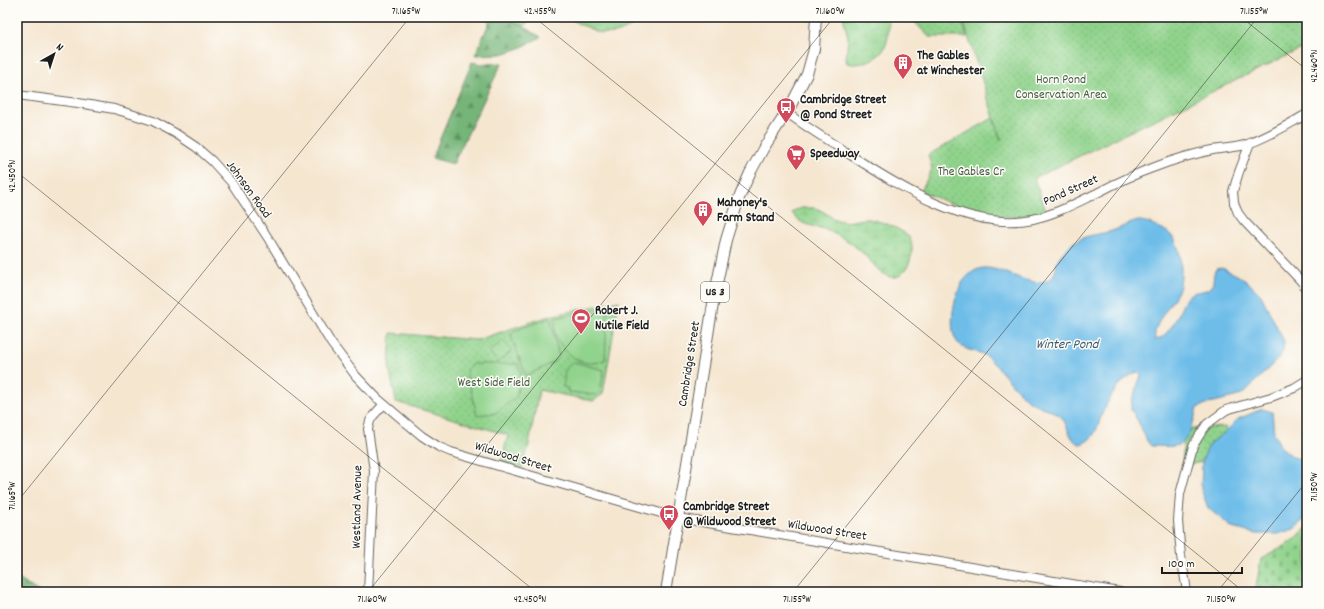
<svg xmlns="http://www.w3.org/2000/svg" width="1324" height="609" font-family="Dekko,sans-serif">
	<style>
		.forest { fill: url(#forest-firs); stroke: #48684a }
		.wetland { fill: url(#wetland-marsh); stroke: #567854 }
		.cemetery { fill: url(#cemetery-stones); stroke: #567854 }
		.park { fill: url(#park-dots); stroke: #567854 }
		.pitch { fill: #90d38c; stroke: #567854 }
		.water { fill: #6ebde9; stroke: #456c82 }
		.lines { fill: none; stroke-linecap: round; stroke-linejoin: round }
		.secondary-casing { stroke: #68635b; stroke-width: 10 }
		.highway-casing { stroke: #68635b; stroke-width: 12 }
		.secondary { stroke: #fff; stroke-width: 8 }
		.highway { stroke: #fff; stroke-width: 10 }
		.ticks { fill: none; stroke: #1c1c1c; stroke-width: 1; stroke-opacity: 0.45 }
		.labels { text-anchor: middle; dominant-baseline: central; stroke-width: 3; stroke-linejoin: round; paint-order: stroke }
		.shield { fill: #fdfcf7; stroke: #605f5e; stroke-width: 1 }
		.shield-label { font-size: 12px; font-weight: bold; fill: #1c1c1c }
		.poi-label { font-size: 13px; font-weight: bold; fill: #1c1c1c; stroke: #fdfcf7; text-anchor: start }
		.park-label { font-size: 13px; fill: #455c43; stroke: #fdfcf7 }
		.street-label { font-size: 13px; fill: #1c1c1c; stroke: #fdfcf7 }
		.water-label { font-size: 14px; font-style: italic; fill: #3d5c6e; stroke: #fdfcf7 }
		.neatline { fill: none; stroke: #1c1c1c; stroke-width: 1.5 }
		.ticks-label { font-size: 10px; text-anchor: middle; fill: #1c1c1c }
	</style>
	<defs>
		<pattern id="forest-firs" width="22" height="20" patternUnits="userSpaceOnUse"><rect width="22" height="20" fill="#74b578"/><path d="M5 1l3.5 6h-7zM16 11l3.5 6h-7z" fill="#5e9262"/></pattern>
		<pattern id="wetland-marsh" width="20" height="14" patternUnits="userSpaceOnUse"><rect width="20" height="14" fill="#90d38c"/><path d="M1 5h8M5 5V1M11 12h8M15 12V8" fill="none" stroke="#7cb578"/></pattern>
		<pattern id="cemetery-stones" width="16" height="16" patternUnits="userSpaceOnUse"><rect width="16" height="16" fill="#90d38c"/><path d="M2 7V4a2 2 0 0 1 4 0v3zM10 15v-3a2 2 0 0 1 4 0v3z" fill="#7cb578"/></pattern>
		<pattern id="park-dots" width="8" height="8" patternUnits="userSpaceOnUse"><rect width="8" height="8" fill="#90d38c"/><path d="M2 2h.1M6 6h.1" fill="none" stroke="#7cb578" stroke-width="1.8" stroke-linecap="round"/></pattern>
	</defs>
	<rect width="100%" height="100%" fill="#fdfcf7"/>
	<filter id="ink" filterUnits="userSpaceOnUse"><feTurbulence type="fractalNoise" baseFrequency=".025" numOctaves="2"/><feDisplacementMap in="SourceGraphic" scale="8" xChannelSelector="R" yChannelSelector="G"/><feConvolveMatrix kernelMatrix="1 2 1 2 8 2 1 2 1" color-interpolation-filters="sRGB"/></filter>
	<filter id="wash" filterUnits="userSpaceOnUse"><feTurbulence type="fractalNoise" baseFrequency=".012" numOctaves="4" result="noise"/><feDisplacementMap in="SourceGraphic" scale="16" xChannelSelector="R" yChannelSelector="G"/><feGaussianBlur stdDeviation="0.9" result="paint"/><feColorMatrix in="noise" values="0 0 0 0 0 0 0 0 0 0 0 0 0 0 0 0 0 1.4 0 .05"/><feComposite in="paint" operator="in"/></filter>
	<g filter="url(#wash)">
		<rect width="100%" height="100%" fill="#f5e6d0"/>
		<!-- forest -->
		<path class="forest" d="M480 17H508L509 20 523 26 541 37 520 48 502 54 475 55 490 21Z
			M472 62 482 64 502 63 453 164 432 158Z
			M17 578 39 592H17Z"/>
		<!-- wetland -->
		<path class="wetland" d="M508 17H534L533 19 523 26 509 20Z
			M572 17H649L648 19C623 28 614 42 587 27 582 25 577 24 573 20Z
			M843 17H889C888 37 890 53 868 61 861 64 855 65 847 63L846 60 848 37Z
			M802 208C808 208 815 207 820 210 829 214 831 219 842 221 851 223 857 219 866 219 877 219 900 228 908 236 918 246 908 282 890 277 876 272 869 257 858 249 854 245 850 242 846 240 839 236 831 232 824 229 809 224 803 227 792 213L795 210Z"/>
		<!-- cemetery -->
		<path class="cemetery" d="M1307 527V592H1255L1261 559C1276 551 1296 541 1307 527Z"/>
		<!-- park -->
		<path class="park" d="M910 17H961L967 37H929Z
			M962 17H1307V46L1034 178 1046 211C1001 226 963 209 921 191L932 169 928 155 993 118 1001 140Z
			M619 301 603 394 593 401 539 390 528 449 522 468 501 462 508 435 396 402 389 367 391 333 477 340 549 316Z
			M1226 427 1227 440 1203 462 1191 464 1182 474 1183 441 1190 429Z"/>
		<!-- pitch -->
		<path class="pitch" d="M602 308 607 313 605 360C601 361 597 363 592 363 575 364 557 347 555 330 555 326 555 322 555 318Z
			M550 318 559 357 552 363 526 376 511 336 514 331Z
			M503 340 512 351 498 362 489 352Z
			M574 362 604 370 600 392 596 395 568 392V388L563 387C566 374 561 371 574 362Z
			M472 364H518L521 374 516 397 496 413 477 415 466 370Z"/>
		<!-- water -->
		<path class="water" d="M1138 221C1148 221 1158 227 1166 231 1181 241 1181 260 1181 276 1180 281 1181 286 1178 291 1172 304 1152 324 1155 340 1166 338 1175 322 1179 313 1182 307 1184 300 1188 296 1194 290 1205 293 1211 287 1215 282 1212 274 1216 269L1222 268 1237 275 1250 284 1261 295 1284 341 1283 351 1278 359 1242 395 1206 404 1197 408C1196 412 1195 416 1194 420 1185 446 1182 448 1154 446H1151L1147 441 1139 423 1131 409 1132 400 1141 376 1140 373 1137 372C1120 379 1109 398 1102 414 1099 421 1098 428 1094 434 1091 439 1084 444 1079 444 1068 440 1068 421 1059 415 1048 408 1034 406 1024 397 1011 385 1001 369 987 357 980 350 967 353 958 343 947 330 954 298 961 285 964 279 970 273 976 270 996 260 1030 291 1049 280 1058 274 1054 263 1060 256 1078 234 1088 237 1112 231 1121 228 1129 223 1138 221Z
			M1262 409 1272 412 1274 433 1280 446 1293 457 1307 461V517L1294 529 1278 534H1256L1232 528 1208 508 1201 489 1202 461 1210 443 1223 434 1238 419Z"/>
	</g>
	<g filter="url(#ink)">
		<g class="lines">
			<!-- secondary casing -->
			<g class="secondary-casing">
				<path id="secondary" d="M17 95 78 103 114 109 131 114 153 121 175 133 196 147 212 161 231 182 268 238 331 343 356 376 377 398 404 421 422 436 439 447 451 452 519 472 678 518 1120 592
					M787 113C808 128 830 142 852 156 902 188 971 232 1033 219 1056 214 1076 203 1097 193 1116 183 1135 174 1155 167 1173 160 1193 154 1213 150 1223 148 1235 148 1245 145 1267 138 1287 125 1307 114
					M1250 143 1239 172 1233 191 1234 203 1238 213 1244 221 1301 281 1307 289
					M368 592 374 471 368 429 370 421 373 416 384 404
					M1186 592V585L1181 556 1178 521 1180 494 1193 446 1199 436 1207 424 1226 410 1271 397 1294 388 1307 380"/>
			</g>
			<!-- highway casing -->
			<g class="highway-casing">
				<path id="highway" d="M666 592 714 298 726 240 739 198 750 173 763 149 790 107 807 74 814 49 816 17"/>
			</g>
			<!-- secondary -->
			<use href="#secondary" class="secondary"/>
			<!-- highway -->
			<use href="#highway" class="highway"/>
		</g>
	</g>
	<!-- ticks -->
	<path class="ticks" d="M534 17 1244 592M1241 17 1307 70M17 172 536 592M17 502 410 17M368 592 834 17M793 592 1258 17M1217 592 1307 481"/>
	<!-- icons -->
	<defs>
		<g id="building-pin" transform="scale(1)"><path d="M0 17L-7.5 6A9.5 9.5 0 1 1 7.5 6Z" fill="#d1495b" stroke="#fdfcf7"/><path d="M-4-6H4V6H1V3H-1V6H-4ZM-2.5-4.3h1.7v1.8h-1.7ZM.8-4.3h1.7v1.8H.8ZM-2.5-1h1.7V.8h-1.7ZM.8-1h1.7V.8H.8Z" fill="#fff"/></g>
		<g id="bus-pin" transform="scale(1)"><path d="M0 17L-7.5 6A9.5 9.5 0 1 1 7.5 6Z" fill="#d1495b" stroke="#fdfcf7"/><path d="M-5-6H5V4H4V6H2V4H-2V6H-4V4H-5ZM-3.5-4V0h7V-4ZM-3.5 1.2v1.5H-2V1.2ZM2 1.2v1.5H3.5V1.2Z" fill="#fff"/></g>
		<g id="supermarket-pin" transform="scale(1)"><path d="M0 17L-7.5 6A9.5 9.5 0 1 1 7.5 6Z" fill="#d1495b" stroke="#fdfcf7"/><path d="M-6-5.5h2.5l.6 2H6L4.5 2H-2.5L-4.4-4H-6ZM-1.5 3.2a1.3 1.3 0 1 0 .1 0ZM3 3.2a1.3 1.3 0 1 0 .1 0Z" fill="#fff"/></g>
		<g id="stadium-pin" transform="scale(1)"><path d="M0 17L-7.5 6A9.5 9.5 0 1 1 7.5 6Z" fill="#d1495b" stroke="#fdfcf7"/><path d="M0-5a6.5 5 0 1 0 0 10a6.5 5 0 1 0 0-10ZM-3.5-1.8h7v3.6h-7Z" fill="#fff"/></g>
	</defs>
	<g fill-rule="evenodd">
		<use href="#building-pin" x="903" y="63"/>
		<use href="#bus-pin" x="786" y="107"/>
		<use href="#supermarket-pin" x="796" y="154"/>
		<use href="#building-pin" x="703" y="210"/>
		<use href="#stadium-pin" x="581" y="318"/>
		<use href="#bus-pin" x="669" y="514"/>
	</g>
	<g class="labels">
		<!-- shield labels -->
		<rect class="shield" x="701" y="282" width="28" height="20" rx="3"/>
		<g class="shield-label">
			<text x="715" y="292">US 3</text>
		</g>
		<!-- poi labels -->
		<g class="poi-label">
			<text x="917" y="56">The Gables<tspan x="917" dy="15">at Winchester</tspan></text>
			<text x="800" y="100">Cambridge Street<tspan x="800" dy="15">@ Pond Street</tspan></text>
			<text x="810" y="154">Speedway</text>
			<text x="717" y="203">Mahoney's<tspan x="717" dy="15">Farm Stand</tspan></text>
			<text x="595" y="311">Robert J.<tspan x="595" dy="15">Nutile Field</tspan></text>
			<text x="683" y="507">Cambridge Street<tspan x="683" dy="15">@ Wildwood Street</tspan></text>
		</g>
		<!-- park labels -->
		<g class="park-label">
			<text x="1061" y="80">Horn Pond<tspan x="1061" dy="15">Conservation Area</tspan></text>
			<text x="971" y="172">The Gables Cr</text>
			<text x="494" y="383">West Side Field</text>
		</g>
		<!-- street labels -->
		<g class="street-label">
			<text transform="translate(248 190) rotate(54)">Johnson Road</text>
			<text transform="translate(1071 191) rotate(-24)">Pond Street</text>
			<text transform="translate(690 364) rotate(-81)">Cambridge Street</text>
			<text transform="translate(513 458) rotate(17)">Wildwood Street</text>
			<text transform="translate(358 507) rotate(-89)">Westland Avenue</text>
			<text transform="translate(827 531) rotate(9)">Wildwood Street</text>
		</g>
		<!-- water labels -->
		<g class="water-label">
			<text x="1067" y="345">Winter Pond</text>
		</g>
	</g>
	<!-- margin -->
	<rect width="1324" height="609" fill="none" stroke="#fdfcf7" stroke-width="44"/>
	<!-- north arrow -->
	<g transform="translate(54 54) rotate(39)" stroke="#fdfcf7" stroke-width="3" paint-order="stroke">
	<path d="M0-3L7 15L0 10L-7 15Z" fill="#1c1c1c"/>
	<text y="-6" font-size="11" font-weight="bold" text-anchor="middle" fill="#1c1c1c">N</text>
	</g>
	<!-- scale -->
	<path d="M1162 567v6h80v-6" fill="none" stroke="#1c1c1c" stroke-width="2"/>
	<text x="1168" y="567" font-size="12" fill="#1c1c1c" stroke="#fdfcf7" stroke-width="3" paint-order="stroke">100 m</text>
	<rect x="22" y="22" width="1280" height="565" class="neatline"/>
	<g class="ticks-label">
		<text x="406" y="14">71.165°W</text>
		<text x="540" y="14">42.455°N</text>
		<text x="830" y="14">71.160°W</text>
		<text x="1254" y="14">71.155°W</text>
		<text transform="translate(1313 66) rotate(-90)" y="4">42.460°N</text>
		<text transform="translate(11 176) rotate(-90)" y="4">42.450°N</text>
		<text transform="translate(1313 487) rotate(-90)" y="4">71.150°W</text>
		<text transform="translate(11 496) rotate(-90)" y="4">71.165°W</text>
		<text x="372" y="602">71.160°W</text>
		<text x="530" y="602">42.450°N</text>
		<text x="797" y="602">71.155°W</text>
		<text x="1221" y="602">71.150°W</text>
	</g>
</svg>
